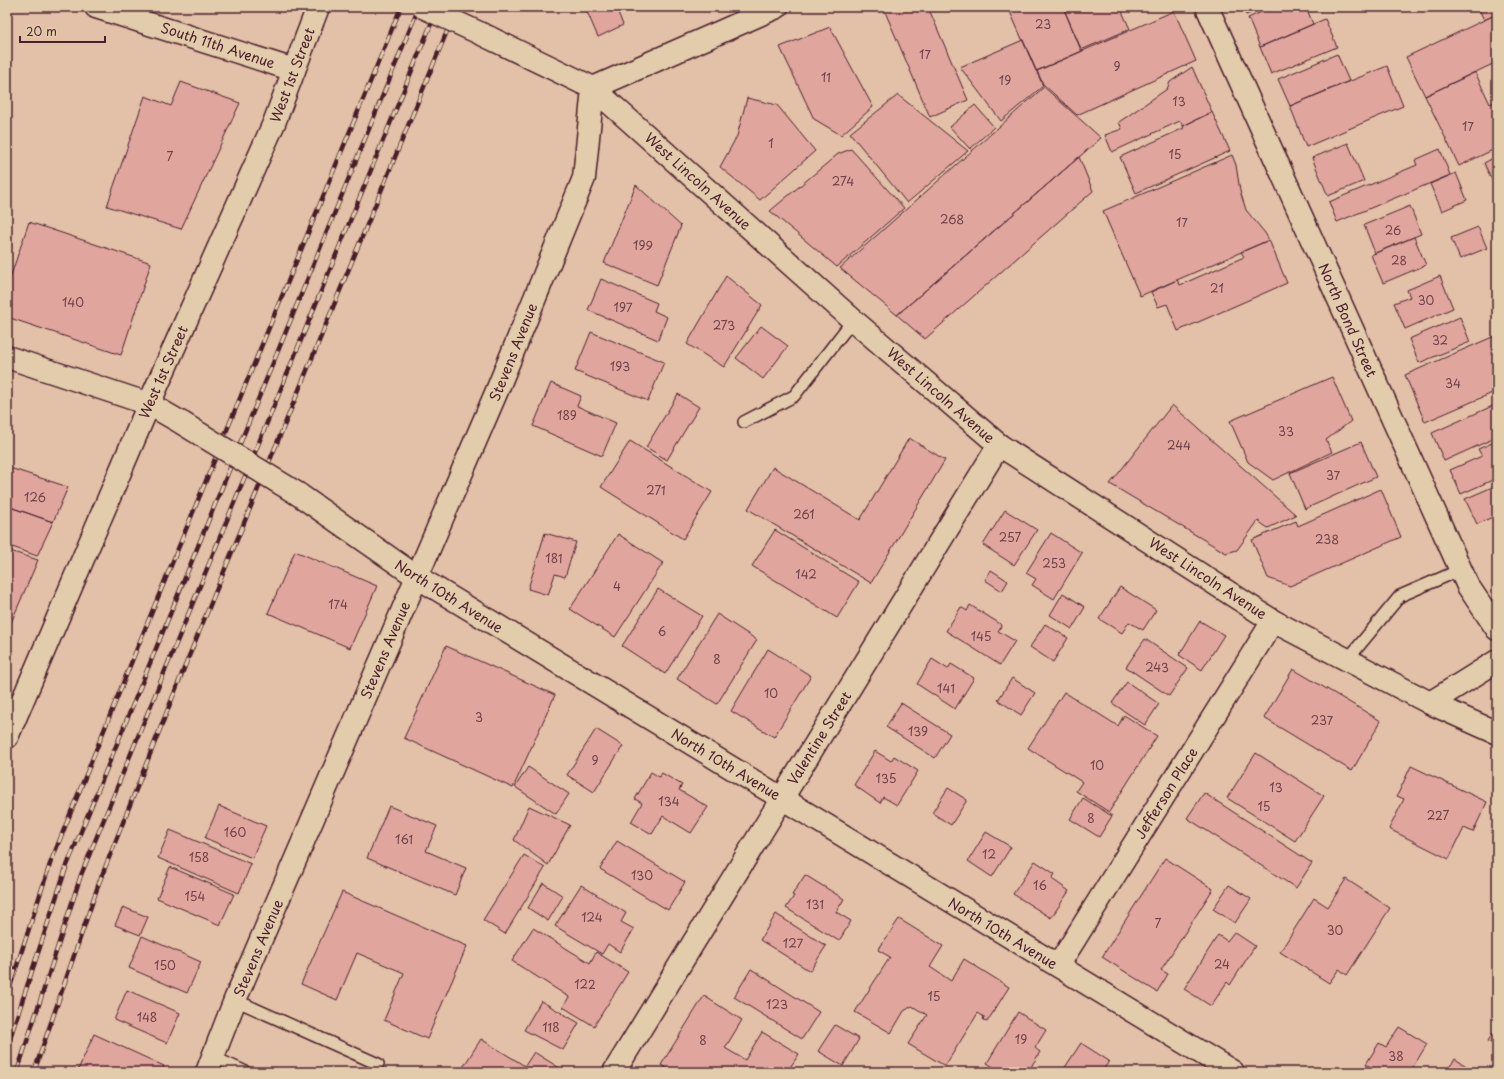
<svg xmlns="http://www.w3.org/2000/svg" width="1504" height="1079" font-family="'Playpen Sans',sans-serif">
	<style>
		.building { fill: #e0a69e; stroke: #4a1f2b }
		.lines { fill: none; stroke-linecap: round; stroke-linejoin: round }
		.service-casing { stroke: #4a1f2b; stroke-width: 14 }
		.minor-casing { stroke: #4a1f2b; stroke-width: 25 }
		.tertiary-casing { stroke: #4a1f2b; stroke-width: 25 }
		.secondary-casing { stroke: #4a1f2b; stroke-width: 25 }
		.primary-casing { stroke: #4a1f2b; stroke-width: 25 }
		.service { stroke: #e3ccac; stroke-width: 11 }
		.minor { stroke: #e3ccac; stroke-width: 22 }
		.tertiary { stroke: #e3ccac; stroke-width: 22 }
		.secondary { stroke: #e3ccac; stroke-width: 22 }
		.primary { stroke: #e3ccac; stroke-width: 22 }
		.rail-casing { stroke: #4a1f2b; stroke-width: 4.5 }
		.rail { stroke: #e3ccac; stroke-width: 3; stroke-dasharray: 9; stroke-linecap: butt }
		.minor-bridge-casing { stroke: #4a1f2b; stroke-width: 25; stroke-linecap: butt }
		.primary-bridge-casing { stroke: #4a1f2b; stroke-width: 25; stroke-linecap: butt }
		.minor-bridge { stroke: #e3ccac; stroke-width: 22 }
		.primary-bridge { stroke: #e3ccac; stroke-width: 22 }
		.labels { text-anchor: middle; dominant-baseline: central; stroke-width: 3; stroke-linejoin: round; paint-order: stroke }
		.number-label { font-size: 12px; fill: #704148 }
		.street-label { font-size: 14px; fill: #4a1f2b; stroke: #e3ccac }
	</style>
	<rect width="100%" height="100%" fill="#e2c1a8"/>
	<filter id="ink" filterUnits="userSpaceOnUse"><feTurbulence type="fractalNoise" baseFrequency=".025" numOctaves="2"/><feDisplacementMap in="SourceGraphic" scale="8" xChannelSelector="R" yChannelSelector="G"/><feConvolveMatrix kernelMatrix="1 2 1 2 8 2 1 2 1" color-interpolation-filters="sRGB"/></filter>
	<g filter="url(#ink)">
		<!-- building -->
		<path class="building" d="M585 7H616L623 25 598 37Z
			M883 7H928L968 100 930 117Z
			M1008 7H1063L1082 51 1036 71Z
			M1063 7H1120L1130 29 1081 50Z
			M1243 7H1265L1246 15Z
			M1273 7H1306L1313 24 1260 47 1248 18Z
			M1478 7H1497V14L1484 20Z
			M1174 11 1196 61 1077 115 1043 84 1037 71Z
			M1497 14V62L1425 96 1406 57Z
			M1325 19 1337 47 1271 74 1260 47Z
			M830 27 873 107 841 135 814 119 780 47Z
			M1023 40 1043 86 1001 121 960 67Z
			M1337 54 1349 81 1290 106 1278 79Z
			M1387 66 1403 106 1306 147 1290 106Z
			M1192 67 1212 112 1183 126 1180 121 1112 152 1105 135 1122 129 1119 122 1167 89 1170 82Z
			M1475 72 1490 104 1497 100V148L1459 166 1425 96Z
			M181 82 240 103 181 229 107 206 145 96 171 106Z
			M1044 87 1101 138 897 315 840 268Z
			M898 95 968 151 907 203 850 133Z
			M747 98 777 105 815 151 760 200 720 167 737 136Z
			M975 105 994 127 970 149 950 127Z
			M1212 112 1230 151 1136 193 1120 157 1184 128 1183 126Z
			M1348 143 1364 181 1328 196 1312 158Z
			M851 149 904 208 837 267 770 211 838 154Z
			M1440 149 1450 175 1337 222 1329 202 1417 165 1415 160Z
			M1232 155 1236 165 1240 191 1246 210 1265 233 1269 240 1140 296 1103 211Z
			M1497 156V191L1484 163Z
			M1079 157 1093 191 925 339 897 315Z
			M1456 173 1467 200 1442 211 1430 184Z
			M636 185 681 226 657 285 604 263Z
			M1410 206 1421 234 1375 253 1364 225Z
			M29 222 151 263 121 355 7 317V287Z
			M1478 227 1487 248 1460 259 1451 238Z
			M1414 237 1426 265 1383 283 1371 255Z
			M1269 240 1287 283 1178 331 1167 304 1158 307 1151 292 1177 280 1180 285 1244 257 1241 252Z
			M726 276 762 305 724 367 687 344Z
			M1440 276 1453 308 1405 329 1394 303 1410 297 1407 290Z
			M601 279 657 303 654 311 667 317 658 340 588 310Z
			M1460 317 1470 342 1419 363 1409 339Z
			M761 326 788 346 763 379 736 358Z
			M591 332 664 362 648 401 575 371Z
			M1497 335V391L1425 422 1405 375Z
			M1332 377 1351 421 1326 440 1332 452 1273 480 1248 462 1230 421Z
			M551 383 581 396 577 406 616 423 602 456 533 426Z
			M678 394 699 407 667 460 646 447Z
			M1497 404V437L1444 461 1432 433Z
			M1172 405 1296 515 1268 528 1258 521 1237 550 1226 553 1110 484Z
			M909 438 945 460 871 583 748 509 773 467 860 520Z
			M630 441 712 492 683 539 601 487Z
			M1497 441V478L1461 494 1450 470 1482 456 1478 449Z
			M1361 442 1376 477 1305 509 1290 473Z
			M7 467 68 487 53 522 7 506Z
			M1497 485V515L1477 524 1465 499Z
			M1381 489 1401 537 1290 586 1268 578 1252 540 1296 521 1298 526Z
			M7 506 53 522 37 556 7 545Z
			M1005 510 1037 530 1014 565 983 545Z
			M775 530 859 582 837 618 752 566Z
			M545 533 576 542 565 577 555 574 548 595 528 589Z
			M1051 533 1082 553 1054 599 1032 585 1036 579 1026 573Z
			M618 534 663 563 615 637 570 609Z
			M7 550 38 560 7 632Z
			M295 551 377 586 350 648 268 613Z
			M991 570 1008 581 1002 591 985 580Z
			M1120 587 1156 610 1143 630 1129 622 1122 633 1099 619Z
			M658 589 702 616 665 674 622 646Z
			M1063 593 1085 607 1072 629 1050 615Z
			M970 605 1002 625 998 631 1015 641 1000 665 946 631 961 607 967 611Z
			M717 614 757 640 717 704 677 679Z
			M1200 621 1224 635 1202 670 1179 655Z
			M1045 624 1068 638 1053 662 1030 647Z
			M1145 639 1188 668 1169 696 1126 667Z
			M446 646 555 695 513 788 404 738Z
			M768 649 811 676 774 737 731 711Z
			M932 659 948 669 951 664 974 678 955 709 917 684Z
			M1293 669 1381 721 1352 771 1264 718Z
			M1012 678 1035 693 1021 715 998 700Z
			M1127 682 1159 704 1145 725 1112 703Z
			M1064 692 1118 726 1124 715 1157 736 1109 812 1076 791 1082 782 1028 748Z
			M901 703 950 734 935 758 886 727Z
			M596 729 623 746 594 792 567 775Z
			M875 751 891 761 894 756 918 771 897 805 883 797 880 803 854 785Z
			M1256 753 1324 796 1295 841 1227 798Z
			M1411 766 1487 802 1473 832 1464 828 1449 859 1389 829 1404 799 1397 796Z
			M528 767 569 794 556 814 515 787Z
			M651 772 659 777 662 773 682 785 679 790 708 807 691 833 663 816 652 834 631 822 642 803 635 799Z
			M948 788 967 800 951 825 932 813Z
			M1204 793 1312 863 1296 888 1187 818Z
			M1083 798 1112 816 1099 837 1070 819Z
			M219 806 266 826 252 858 205 838Z
			M389 806 437 826 426 851 466 868 455 895 367 858Z
			M529 806 570 825 548 865 514 840Z
			M170 830 251 864 239 893 158 858Z
			M986 832 1011 847 992 877 968 861Z
			M617 841 685 882 668 910 600 869Z
			M524 855 545 868 505 934 483 920Z
			M1165 858 1213 889 1161 970 1168 974 1157 992 1102 957Z
			M1035 861 1055 874 1052 879 1069 891 1051 918 1013 894Z
			M170 867 234 894 220 925 157 898Z
			M805 875 844 899 836 912 851 921 839 941 786 908 794 896 792 895Z
			M1346 879 1390 908 1347 975 1339 969 1329 983 1280 952 1314 898 1328 907Z
			M543 883 563 896 548 921 528 908Z
			M581 885 626 913 621 922 634 929 620 952 608 944 602 954 555 926Z
			M1229 885 1251 899 1235 923 1213 909Z
			M342 892 467 946 427 1039 384 1020 404 973 357 953 337 1000 301 984Z
			M123 907 148 917 140 935 115 925Z
			M776 914 826 946 810 971 760 940Z
			M899 919 943 946 930 967 951 981 964 959 1009 987 987 1022 983 1020 984 1017 978 1013 945 1066 908 1044 927 1015 912 1006 904 1011 891 1033 855 1012 890 957 878 950Z
			M533 928 590 963 596 952 628 972 594 1026 563 1007 569 997 512 961Z
			M1234 932 1255 946 1230 985 1227 982 1211 1006 1184 989 1218 935 1227 941Z
			M142 936 201 962 187 993 129 968Z
			M751 969 819 1012 802 1039 734 997Z
			M127 990 180 1013 167 1043 114 1020Z
			M704 996 742 1020 725 1048 745 1060 762 1032 799 1054 787 1072H673L661 1065Z
			M541 1001 579 1023 563 1050 524 1030Z
			M1018 1012 1046 1030 1035 1048 1040 1052 1028 1072H1001L987 1063Z
			M835 1025 859 1039 843 1066 818 1051Z
			M1399 1027 1427 1044 1410 1072H1372L1374 1069 1366 1064 1379 1043 1386 1047Z
			M1497 1027V1047L1488 1041Z
			M94 1034 164 1066 161 1072H77Z
			M481 1039 525 1066 534 1052 566 1072H460Z
			M1081 1043 1109 1061 1102 1072H1062Z
			M1455 1059 1476 1072H1446Z"/>
		<g class="lines">
			<!-- service casing -->
			<g class="service-casing">
				<path id="service" d="M744 422 794 396 853 320
					M1348 659 1400 596 1460 570
					M235 1000 378 1064
					M213 1057 246 1072"/>
			</g>
			<!-- minor casing -->
			<g class="minor-casing">
				<path id="minor" d="M1207 7 1468 586 1497 629
					M7 357 149 404 182 423
					M298 494 417 577 1233 1072
					M1058 966 1273 621
					M207 1072 235 1000 496 393 584 178 593 88
					M614 1072 999 445"/>
			</g>
			<!-- tertiary casing -->
			<g class="tertiary-casing">
				<path id="tertiary" d="M96 7 294 70
					M1430 703 1497 661"/>
			</g>
			<!-- secondary casing -->
			<g class="secondary-casing">
				<path id="secondary" d="M7 737 149 404 274 123 318 7"/>
			</g>
			<!-- primary casing -->
			<g class="primary-casing">
				<path id="primary" d="M488 37 593 88 853 320 999 445 1273 621 1430 703 1497 733
					M593 88 777 7"/>
			</g>
			<!-- service -->
			<use href="#service" class="service"/>
			<!-- minor -->
			<use href="#minor" class="minor"/>
			<!-- tertiary -->
			<use href="#tertiary" class="tertiary"/>
			<!-- secondary -->
			<use href="#secondary" class="secondary"/>
			<!-- primary -->
			<use href="#primary" class="primary"/>
			<!-- rail casing -->
			<g class="rail-casing">
				<path id="rail" d="M7 996 50 864 140 641 401 7
					M7 1047 66 868 419 7
					M17 1072 81 875 438 7
					M34 1072 99 883 187 661 457 7"/>
			</g>
			<!-- rail -->
			<use href="#rail" class="rail"/>
			<!-- minor-bridge casing -->
			<g class="minor-bridge-casing">
				<path id="minor-bridge" d="M182 423 298 494"/>
			</g>
			<!-- primary-bridge casing -->
			<g class="primary-bridge-casing">
				<path id="primary-bridge" d="M423 7 488 37"/>
			</g>
			<!-- minor-bridge -->
			<use href="#minor-bridge" class="minor-bridge"/>
			<!-- primary-bridge -->
			<use href="#primary-bridge" class="primary-bridge"/>
		</g>
	</g>
	<g class="labels">
		<!-- number labels -->
		<g class="number-label">
			<text x="1043" y="24">23</text>
			<text x="925" y="54">17</text>
			<text x="1117" y="66">9</text>
			<text x="826" y="77">11</text>
			<text x="1005" y="80">19</text>
			<text x="1179" y="101">13</text>
			<text x="1468" y="126">17</text>
			<text x="771" y="143">1</text>
			<text x="1175" y="154">15</text>
			<text x="170" y="156">7</text>
			<text x="843" y="181">274</text>
			<text x="952" y="219">268</text>
			<text x="1182" y="222">17</text>
			<text x="1393" y="230">26</text>
			<text x="643" y="245">199</text>
			<text x="1399" y="260">28</text>
			<text x="1217" y="288">21</text>
			<text x="1426" y="300">30</text>
			<text x="73" y="302">140</text>
			<text x="623" y="307">197</text>
			<text x="724" y="325">273</text>
			<text x="1440" y="340">32</text>
			<text x="620" y="366">193</text>
			<text x="1453" y="383">34</text>
			<text x="567" y="415">189</text>
			<text x="1286" y="431">33</text>
			<text x="1179" y="445">244</text>
			<text x="1333" y="475">37</text>
			<text x="656" y="490">271</text>
			<text x="35" y="497">126</text>
			<text x="804" y="514">261</text>
			<text x="1010" y="537">257</text>
			<text x="1327" y="539">238</text>
			<text x="554" y="558">181</text>
			<text x="1054" y="563">253</text>
			<text x="806" y="574">142</text>
			<text x="617" y="586">4</text>
			<text x="338" y="604">174</text>
			<text x="662" y="631">6</text>
			<text x="981" y="636">145</text>
			<text x="717" y="659">8</text>
			<text x="1157" y="667">243</text>
			<text x="946" y="688">141</text>
			<text x="771" y="693">10</text>
			<text x="479" y="717">3</text>
			<text x="1322" y="720">237</text>
			<text x="918" y="731">139</text>
			<text x="595" y="760">9</text>
			<text x="1097" y="765">10</text>
			<text x="886" y="778">135</text>
			<text x="1276" y="787">13</text>
			<text x="669" y="801">134</text>
			<text x="1264" y="806">15</text>
			<text x="1438" y="815">227</text>
			<text x="1091" y="818">8</text>
			<text x="235" y="832">160</text>
			<text x="404" y="839">161</text>
			<text x="989" y="854">12</text>
			<text x="199" y="857">158</text>
			<text x="642" y="875">130</text>
			<text x="1040" y="885">16</text>
			<text x="195" y="896">154</text>
			<text x="815" y="904">131</text>
			<text x="592" y="917">124</text>
			<text x="1158" y="923">7</text>
			<text x="1335" y="930">30</text>
			<text x="793" y="943">127</text>
			<text x="1222" y="964">24</text>
			<text x="165" y="965">150</text>
			<text x="585" y="984">122</text>
			<text x="934" y="996">15</text>
			<text x="777" y="1004">123</text>
			<text x="147" y="1017">148</text>
			<text x="551" y="1027">118</text>
			<text x="1021" y="1039">19</text>
			<text x="703" y="1040">8</text>
			<text x="1396" y="1056">38</text>
		</g>
		<!-- street labels -->
		<g class="street-label">
			<text transform="translate(218 45) rotate(18)">South 11th Avenue</text>
			<text transform="translate(292 75) rotate(-69)">West 1st Street</text>
			<text transform="translate(698 181) rotate(42)">West Lincoln Avenue</text>
			<text transform="translate(1348 320) rotate(66)">North Bond Street</text>
			<text transform="translate(513 352) rotate(-68)">Stevens Avenue</text>
			<text transform="translate(163 372) rotate(-66)">West 1st Street</text>
			<text transform="translate(941 395) rotate(41)">West Lincoln Avenue</text>
			<text transform="translate(1208 578) rotate(33)">West Lincoln Avenue</text>
			<text transform="translate(449 596) rotate(32)">North 10th Avenue</text>
			<text transform="translate(385 650) rotate(-67)">Stevens Avenue</text>
			<text transform="translate(819 738) rotate(-58)">Valentine Street</text>
			<text transform="translate(726 764) rotate(31)">North 10th Avenue</text>
			<text transform="translate(1166 793) rotate(-58)">Jefferson Place</text>
			<text transform="translate(1003 933) rotate(31)">North 10th Avenue</text>
			<text transform="translate(258 948) rotate(-67)">Stevens Avenue</text>
		</g>
	</g>
	<!-- margin -->
	<rect width="1504" height="1079" fill="none" stroke="#e3ccac" stroke-width="24"/>
	<rect x="12" y="12" width="1480" height="1055" fill="none" stroke="#4a1f2b" stroke-width="1.5" filter="url(#ink)"/>
	<!-- scale -->
	<path d="M20 36v6h85v-6" fill="none" stroke="#4a1f2b" stroke-width="2"/>
	<text x="26" y="36" font-size="12" fill="#4a1f2b" stroke="#e3ccac" stroke-width="3" paint-order="stroke">20 m</text>
</svg>
